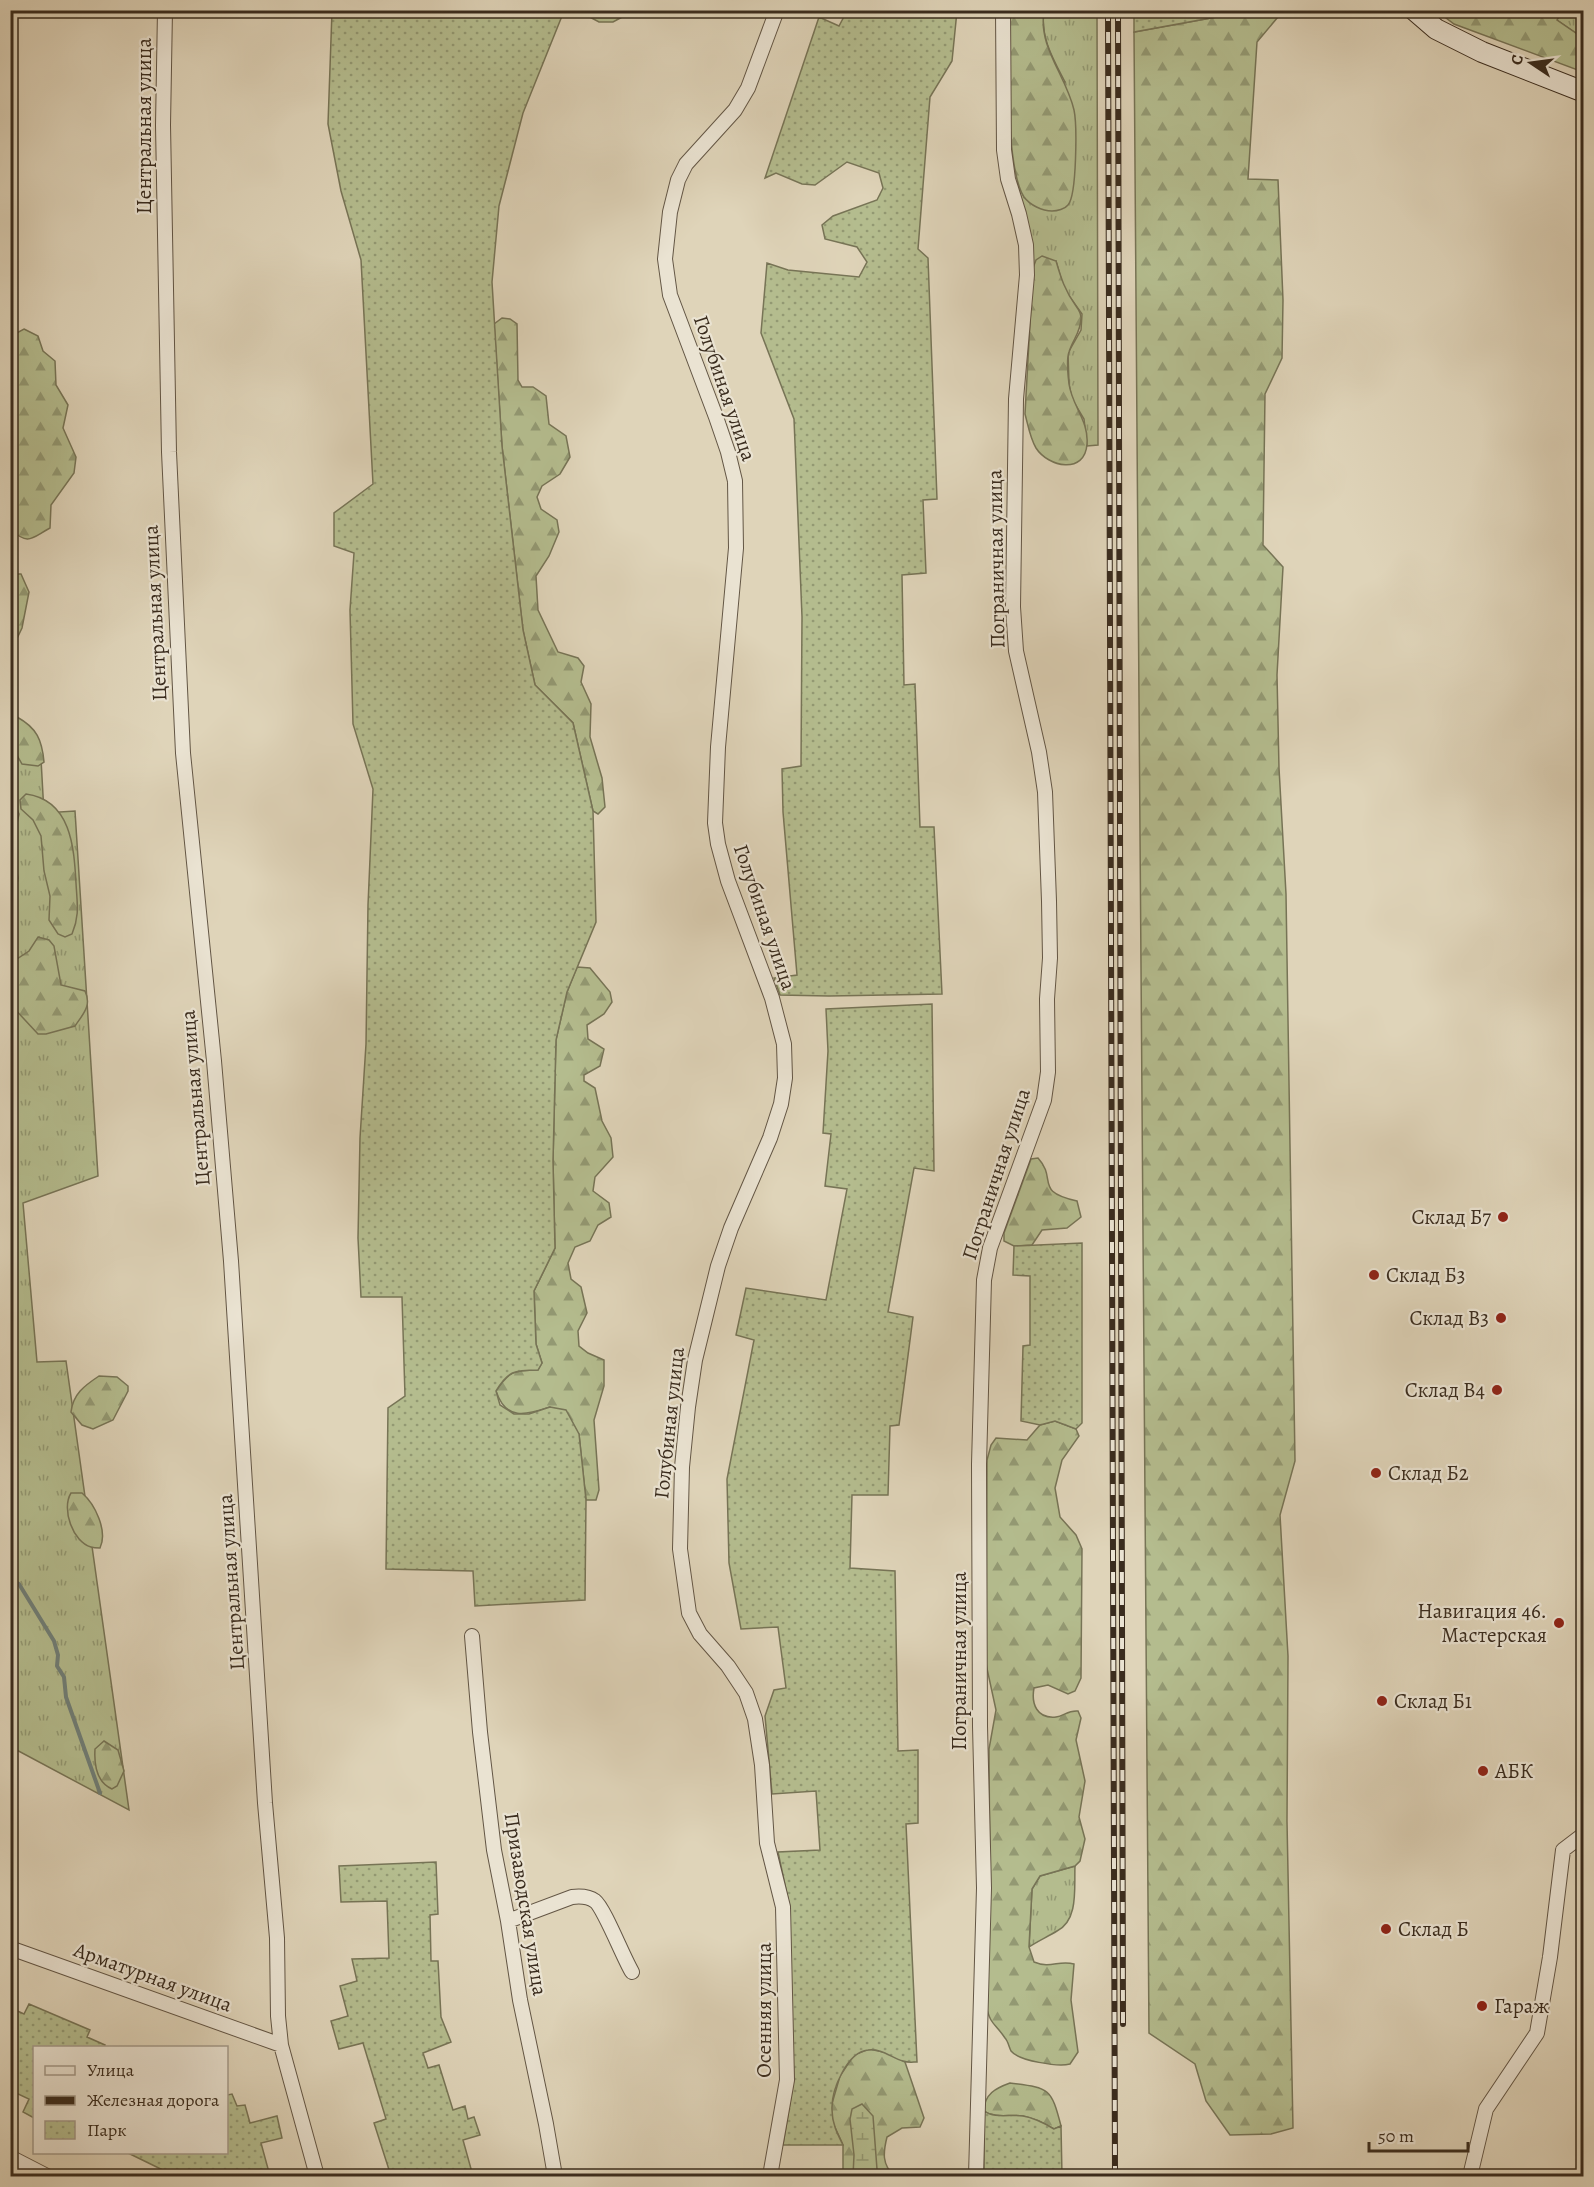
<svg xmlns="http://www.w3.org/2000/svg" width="1594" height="2187" font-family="Alegreya,serif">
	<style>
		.grass { fill: url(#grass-tufts); stroke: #777456; stroke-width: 1.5 }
		.forest { fill: url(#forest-firs); stroke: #777456; stroke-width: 1.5 }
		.wetland { fill: url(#wetland-marsh); stroke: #777456; stroke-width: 1.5 }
		.park { fill: url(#park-dots); stroke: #777456; stroke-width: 1.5 }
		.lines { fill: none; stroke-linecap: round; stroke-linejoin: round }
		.stream { stroke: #707f78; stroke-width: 4 }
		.street-casing { stroke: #635645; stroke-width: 16 }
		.secondary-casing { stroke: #3a2c1e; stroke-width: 22 }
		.street { stroke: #eae3d2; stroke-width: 14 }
		.secondary { stroke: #eae3d2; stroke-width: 20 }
		.rail-casing { stroke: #3a2c1e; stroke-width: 6 }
		.rail { stroke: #eae3d2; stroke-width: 4; stroke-dasharray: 11; stroke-linecap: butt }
		.poi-dot { fill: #8f2418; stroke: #eae3d2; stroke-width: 2 }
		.labels { text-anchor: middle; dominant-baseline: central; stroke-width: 4.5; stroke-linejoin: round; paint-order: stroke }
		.street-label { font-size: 21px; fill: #3a2c1e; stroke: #eae3d2 }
		.poi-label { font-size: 21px; fill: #3a2c1e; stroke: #eae3d2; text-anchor: start }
	</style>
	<defs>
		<pattern id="grass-tufts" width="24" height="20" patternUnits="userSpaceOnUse" patternTransform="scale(1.5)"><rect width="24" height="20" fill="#b4bc8e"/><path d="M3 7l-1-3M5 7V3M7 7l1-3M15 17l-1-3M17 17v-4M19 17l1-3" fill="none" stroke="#939973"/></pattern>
		<pattern id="forest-firs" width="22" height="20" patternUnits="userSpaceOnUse" patternTransform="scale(1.5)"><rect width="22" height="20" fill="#b4bc8e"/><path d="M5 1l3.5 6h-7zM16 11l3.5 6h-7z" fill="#939973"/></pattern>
		<pattern id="wetland-marsh" width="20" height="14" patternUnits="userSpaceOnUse" patternTransform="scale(1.5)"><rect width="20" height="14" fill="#b4bc8e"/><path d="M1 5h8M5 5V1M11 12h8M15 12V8" fill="none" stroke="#939973"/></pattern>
		<pattern id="park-dots" width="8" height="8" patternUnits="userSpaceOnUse" patternTransform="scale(1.5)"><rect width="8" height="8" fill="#b4bc8e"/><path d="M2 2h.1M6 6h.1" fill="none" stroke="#939973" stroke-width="1.8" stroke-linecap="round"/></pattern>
	</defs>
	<rect width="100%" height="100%" fill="#dfd4b9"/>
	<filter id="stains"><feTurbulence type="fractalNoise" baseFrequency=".00333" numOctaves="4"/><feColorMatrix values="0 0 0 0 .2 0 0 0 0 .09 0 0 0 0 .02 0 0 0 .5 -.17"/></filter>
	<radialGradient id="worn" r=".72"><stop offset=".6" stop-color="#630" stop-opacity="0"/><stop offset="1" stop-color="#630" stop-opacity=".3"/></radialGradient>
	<!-- grass -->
	<path class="grass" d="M1044 11H1097L1098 445 1087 446 1084 419 1072 399 1069 384 1068 353 1081 330 1082 314 1064 289 1056 261 1033 268 1028 228 1017 181 1024 197 1065 82C1053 59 1040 37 1044 11Z
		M1562 11H1583V38L1557 20Z
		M10 736 12 758 41 759 44 813 75 811 98 1176 23 1203 37 1362 66 1361 129 1810 11 1747Z
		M1075 1866C1074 1887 1079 1920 1057 1931 1047 1937 1038 1941 1029 1947L1032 1889 1040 1876Z"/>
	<!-- forest -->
	<path class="forest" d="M566 11H631L630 13 613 22H599L586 15 574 16Z
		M1008 11H1044C1038 48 1066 75 1074 110 1077 124 1077 195 1068 205 1065 209 1057 211 1052 211 1042 211 1030 205 1024 197 1005 168 1008 49 1008 11Z
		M1239 11H1283L1257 42 1248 179 1278 180 1283 300 1282 358 1265 394 1263 545 1283 567 1277 675 1279 768 1286 894 1295 1461 1280 1515 1288 1656 1287 1821 1293 2128 1271 2134 1230 2135 1206 2101 1195 2064 1149 2033 1134 32 1238 13Z
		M1437 11H1562L1557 20 1583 38V72L1454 24Z
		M1042 256 1056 261C1061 278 1065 291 1076 306 1079 310 1081 313 1081 318 1081 332 1073 339 1069 352 1066 360 1068 375 1069 384 1072 406 1089 421 1087 444 1085 475 1048 467 1036 448 1030 438 1028 425 1025 414L1033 268 1036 260Z
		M502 318 510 319 517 324 518 380 522 387H533L546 396 549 424 566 436 570 457 560 474 542 486 537 497 541 509 557 520 559 532 549 556 536 576 538 610 558 652 578 658 584 666 581 682 591 704 590 737 602 778 605 807 598 814 593 811 573 723 535 685 523 630 502 446 494 324Z
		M24 329 38 336 43 351 55 361 56 385 68 405 63 428 76 457 74 473 51 505 50 528C30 539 30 545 10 530L11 336Z
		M11 574H21L29 592 22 628 11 651Z
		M17 717C37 728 42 740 44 762L38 766 22 764 14 750 11 724Z
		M26 794C71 800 74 847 76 883 77 903 80 915 72 934L65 937 58 934 49 920 50 896 44 871 41 836 33 820 21 809 20 800Z
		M38 937 49 940 54 946 61 985 85 991C92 1006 83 1014 75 1026L46 1034H38L11 1005V963L29 951Z
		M577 967 590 968 610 992 612 1002 604 1014 587 1025 588 1039 604 1049 600 1066 584 1075V1081L595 1088 602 1121 611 1138 613 1157 595 1177 593 1191 609 1203 611 1217 598 1225 590 1241 575 1247 568 1263 571 1279 581 1287 587 1313 578 1331 579 1346 588 1353 604 1360V1386L594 1420 599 1490 596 1500H586L579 1434 550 1407C525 1415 506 1421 496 1391 509 1371 514 1370 538 1370L542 1363 536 1344 534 1291 555 1248 553 1161 556 1040 567 992Z
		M1038 1158C1058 1180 1033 1191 1077 1201L1081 1217 1067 1228 1042 1230 1032 1245 1014 1246 1004 1241V1233L1031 1159Z
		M99 1376 117 1377 128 1386V1391L113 1420 93 1429 82 1425 71 1412C73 1394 84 1386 99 1376Z
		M1055 1421 1076 1429 1079 1436 1062 1460 1055 1488 1060 1517 1076 1535 1082 1549 1081 1678 1075 1691 1068 1694 1048 1685 1034 1688C1031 1704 1037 1719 1056 1717 1064 1716 1068 1710 1078 1711L1081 1718 1076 1740 1085 1781 1079 1817 1085 1839 1080 1861 1075 1866 1040 1876 1032 1889 1029 1947 1034 1962C1051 1969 1058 1960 1074 1964L1071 2000 1078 2052 1070 2064C1058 2067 1019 2061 1011 2051 1009 2047 1008 2041 1005 2038 995 2023 991 2026 986 2006L990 1893 989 1749 996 1710 986 1664 987 1460 991 1445 996 1438 1027 1440 1040 1425Z
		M71 1493H82C95 1504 108 1531 100 1548 97 1548 94 1548 91 1547 73 1542 61 1509 71 1493Z
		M104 1741 118 1750 124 1771 117 1786 112 1789C96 1782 94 1765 95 1749Z
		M869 2049 888 2053 905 2062 924 2118 920 2127 902 2128 887 2137C883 2153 882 2164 894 2176H843V2145L833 2123 831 2107 840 2076 854 2055Z
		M1010 2083C1049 2088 1051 2087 1061 2126L1054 2129C1044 2123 1035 2118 1023 2116 1010 2114 995 2119 984 2111 984 2094 996 2088 1010 2083Z"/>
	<!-- wetland -->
	<path class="wetland" d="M11 794 19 814 12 845 18 878 11 916Z
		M862 2104 873 2116 877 2169 880 2176H853L854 2155 850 2119 852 2109Z"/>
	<!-- park -->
	<path class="park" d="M332 11H564L523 113 499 206 492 282 502 446 523 630 535 685 573 723 593 811 596 922 567 992 556 1040 553 1161 555 1248 534 1291 536 1344 542 1363 538 1370C514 1370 508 1371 496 1391L500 1405 514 1414H529L550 1407 566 1410 579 1434 586 1500 585 1600 475 1606 473 1571 386 1569 388 1408 405 1396 402 1297H361L358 1238 360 1138 366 1044 368 905 373 789 353 724 350 610 354 553 334 546V513L373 484 361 260 341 191 328 124Z
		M847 11H957L952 61 930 97 918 249 928 258 937 499 923 500 926 573 902 575 904 685 915 684 920 827H934L942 994 829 996 780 995 774 978 797 975 783 812 782 769 801 766 802 617 794 419 761 333 767 263 788 270 859 277 867 262 857 247 825 239 822 225 833 216 877 200 883 188 879 173 847 162 815 185 802 184 776 173 765 178 819 17 839 26Z
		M1134 11V10L1239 11 1238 13 1134 32Z
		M932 1004 934 1171 914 1168 888 1312 913 1317 899 1425 890 1426 888 1495H852L850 1568 895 1571 898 1751 918 1750V1823L906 1824 917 2062C913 2062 908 2063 903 2061 892 2058 881 2048 868 2050 847 2052 831 2090 832 2110 832 2123 837 2133 843 2145H783L794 2079 790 2004V1908L778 1852 820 1850 816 1791 772 1794 765 1716 774 1690 786 1688 778 1627 741 1629 729 1563 727 1479 754 1340 736 1335 746 1288 826 1300 847 1189 825 1186 831 1134 823 1133 828 1051 826 1009Z
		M1082 1243V1423L1076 1429 1055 1421 1040 1425 1021 1421 1023 1346 1030 1345V1276L1013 1275 1014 1246Z
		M436 1862 438 1914 430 1915 431 1961H438L441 2017 451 2042 423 2053 428 2068 439 2065 453 2110 465 2106 468 2119 474 2117 480 2135 463 2140 473 2176H391L374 2123 386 2119 363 2043 339 2049 331 2021 348 2016 340 1986 357 1981 352 1959 389 1958 387 1901 341 1902 339 1866Z
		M29 2004 90 2030 87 2037 105 2045 104 2048H34V2118L23 2112 29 2099 14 2092 10 2099 11 2008 24 2014Z
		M232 2094 237 2106 245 2105 250 2123 277 2116 282 2138 261 2143 270 2176H175L128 2153 226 2152 227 2095Z
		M984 2111C995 2119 1010 2114 1023 2116 1035 2118 1044 2123 1054 2129L1061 2126 1062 2176H984Z"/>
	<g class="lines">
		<!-- stream -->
		<path class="stream" d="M10 1579 19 1584 54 1641 58 1655 57 1666 64 1677 66 1697 100 1793"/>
		<!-- street casing -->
		<g class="street-casing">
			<path id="street" d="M165 10 163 125 169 452 183 753 214 1061 231 1261 265 1803 277 1938 278 2016 281 2045 317 2176
				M472 1636 480 1732 494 1850 508 1921 520 2000 546 2124 555 2176
				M508 1921 572 1897C580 1896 588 1896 595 1901 604 1908 623 1957 632 1972
				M10 1948 281 2045
				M10 2157 47 2176
				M770 2176 787 2080 783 1907 767 1843 762 1765 755 1719 746 1693 728 1666 700 1634 689 1613 680 1549 682 1467 688 1407 695 1360 718 1266 731 1228 770 1138 781 1104 785 1078 784 1044 772 998 728 881 718 844 715 823 718 747 736 548 735 481 728 452 716 417 670 295 665 259 670 212 678 180 686 164 735 110 748 88 777 10
				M976 2176 984 1888 980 1726 979 1464 984 1280 990 1248 1044 1100 1048 1072 1047 999 1050 958 1049 901 1045 792 1039 752 1016 651 1013 607 1016 399 1027 275 1026 245 1019 214 1008 179 1004 150 1003 10
				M1470 2176 1486 2109 1537 2033 1550 1957 1563 1850 1584 1834"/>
		</g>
		<!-- secondary casing -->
		<g class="secondary-casing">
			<path id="secondary" d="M1414 10 1436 29 1482 52 1584 92"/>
		</g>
		<!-- street -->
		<use href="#street" class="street"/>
		<!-- secondary -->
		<use href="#secondary" class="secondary"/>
		<!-- rail casing -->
		<g class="rail-casing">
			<path id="rail" d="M1108 10 1115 2176
				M1118 10 1123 2024"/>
		</g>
		<!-- rail -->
		<use href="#rail" class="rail"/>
	</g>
	<!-- markers -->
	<g class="poi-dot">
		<circle cx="1503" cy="1217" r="6"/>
		<circle cx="1374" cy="1275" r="6"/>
		<circle cx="1501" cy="1318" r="6"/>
		<circle cx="1497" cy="1390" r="6"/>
		<circle cx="1376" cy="1473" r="6"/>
		<circle cx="1559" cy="1623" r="6"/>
		<circle cx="1382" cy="1701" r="6"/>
		<circle cx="1483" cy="1771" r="6"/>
		<circle cx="1386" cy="1929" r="6"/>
		<circle cx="1482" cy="2006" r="6"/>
	</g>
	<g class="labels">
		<!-- street labels -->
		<g class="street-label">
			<text transform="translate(144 126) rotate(-90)">Центральная улица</text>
			<text transform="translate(725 388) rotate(71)">Голубиная улица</text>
			<text transform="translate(996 559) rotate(-91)">Пограничная улица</text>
			<text transform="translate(155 613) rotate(-93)">Центральная улица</text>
			<text transform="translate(765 917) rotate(71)">Голубиная улица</text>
			<text transform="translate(195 1098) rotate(-95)">Центральная улица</text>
			<text transform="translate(996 1174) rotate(-72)">Пограничная улица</text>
			<text transform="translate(669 1423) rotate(-84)">Голубиная улица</text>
			<text transform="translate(231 1582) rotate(-94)">Центральная улица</text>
			<text transform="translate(959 1661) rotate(-90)">Пограничная улица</text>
			<text transform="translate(526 1904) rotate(81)">Призаводская улица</text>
			<text transform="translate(153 1977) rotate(20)">Арматурная улица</text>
			<text transform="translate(764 2010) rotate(-90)">Осенняя улица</text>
		</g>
		<!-- poi labels -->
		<g class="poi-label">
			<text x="1491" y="1217" text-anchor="end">Склад Б7</text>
			<text x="1386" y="1275">Склад Б3</text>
			<text x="1489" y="1318" text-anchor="end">Склад В3</text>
			<text x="1485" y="1390" text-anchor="end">Склад В4</text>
			<text x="1388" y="1473">Склад Б2</text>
			<text x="1547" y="1611" text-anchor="end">Навигация 46.<tspan x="1547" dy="24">Мастерская</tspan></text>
			<text x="1394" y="1701">Склад Б1</text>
			<text x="1495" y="1771">АБК</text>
			<text x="1398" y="1929">Склад Б</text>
			<text x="1494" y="2006">Гараж</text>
		</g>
	</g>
	<!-- margin -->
	<rect width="1594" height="2187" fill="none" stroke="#dfd4b9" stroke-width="36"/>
	<rect x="12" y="12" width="1570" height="2163" fill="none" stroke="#3a2c1e" stroke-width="3"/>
	<rect x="18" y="18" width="1558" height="2151" fill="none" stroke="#3a2c1e" stroke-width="1.5"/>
	<!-- legend -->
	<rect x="33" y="2046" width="195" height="108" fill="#eae3d2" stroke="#a49a8a" stroke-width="1.5"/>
	<rect x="45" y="2066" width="30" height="9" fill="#eae3d2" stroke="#a49a8a" stroke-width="1.5"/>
	<text x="87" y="2076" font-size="18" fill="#3a2c1e">Улица</text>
	<rect x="45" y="2096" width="30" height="9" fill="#3a2c1e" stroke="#a49a8a" stroke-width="1.5"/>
	<text x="87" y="2106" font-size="18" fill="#3a2c1e">Железная дорога</text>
	<rect x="45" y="2121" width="30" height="18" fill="url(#park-dots)" stroke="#a49a8a" stroke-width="1.5"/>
	<text x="87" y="2136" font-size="18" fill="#3a2c1e">Парк</text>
	<!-- north arrow -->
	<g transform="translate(1531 63) rotate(283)" stroke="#eae3d2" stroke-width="4.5" paint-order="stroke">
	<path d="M0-4.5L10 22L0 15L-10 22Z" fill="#3a2c1e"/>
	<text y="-9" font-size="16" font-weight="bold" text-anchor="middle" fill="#3a2c1e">С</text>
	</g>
	<!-- scale -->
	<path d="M1369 2142v9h99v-9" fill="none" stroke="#3a2c1e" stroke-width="3"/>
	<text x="1378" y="2142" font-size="18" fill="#3a2c1e" stroke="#eae3d2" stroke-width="4.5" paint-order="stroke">50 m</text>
	<rect width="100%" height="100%" filter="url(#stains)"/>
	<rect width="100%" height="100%" fill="url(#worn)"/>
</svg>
